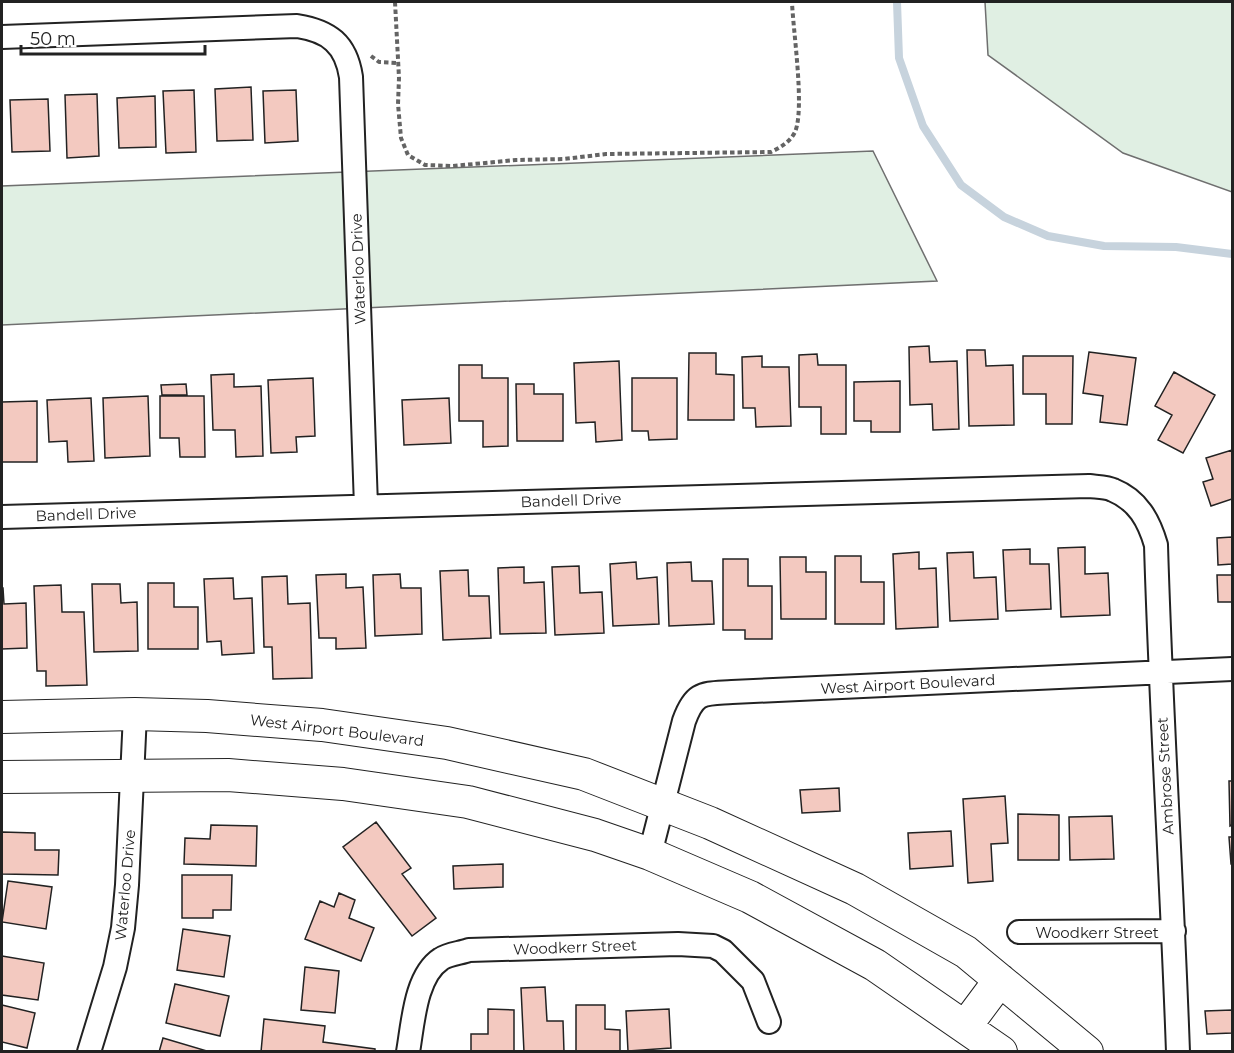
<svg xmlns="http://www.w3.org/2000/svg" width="1234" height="1053" font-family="Montserrat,sans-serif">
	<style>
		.green { fill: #e0efe3; stroke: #6f6f6f; stroke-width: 1.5 }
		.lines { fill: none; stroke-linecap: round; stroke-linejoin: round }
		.stream { stroke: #c7d3dd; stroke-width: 8 }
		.building { fill: #f3c9c0; stroke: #222; stroke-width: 1.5 }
		.minor-casing { stroke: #222; stroke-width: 26 }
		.secondary-casing { stroke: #222; stroke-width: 34 }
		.path { stroke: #646464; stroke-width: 4; stroke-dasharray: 4.5 3; stroke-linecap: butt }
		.minor { stroke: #fff; stroke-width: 22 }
		.secondary { stroke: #fff; stroke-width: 32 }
		.labels { text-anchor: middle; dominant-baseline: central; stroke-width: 4.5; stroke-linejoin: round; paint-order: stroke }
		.street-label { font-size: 15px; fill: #222; stroke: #fff }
	</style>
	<rect width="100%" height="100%" fill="#fff"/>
	<!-- green -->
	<path class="green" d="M985 2H1232V192L1123 153 988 55Z
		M873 151 937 281 2 325V186Z"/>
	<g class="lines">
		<!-- stream -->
		<path class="stream" d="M897 2 899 58 923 126 961 185 1004 217 1048 236 1104 246 1176 247 1232 254"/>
	</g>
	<!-- building -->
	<path class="building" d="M251 87 253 140 217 141 215 89Z
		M194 90 196 152 166 153 163 91Z
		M296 90 298 141 265 143 263 91Z
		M97 94 99 156 67 158 65 95Z
		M155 96 156 147 119 148 117 98Z
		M48 99 50 151 12 152 10 100Z
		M929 346 930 362 957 361 959 429 933 430 932 404 910 405 909 347Z
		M967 350H985L986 366 1013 365 1014 425 969 426Z
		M1089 352 1136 358 1127 425 1100 422 1103 396 1083 393Z
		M689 353H716V374L734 375V420H688Z
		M817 354 818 365H846V434H821V407H799V355Z
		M762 356V367H789L791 426 756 427 755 408H743L742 357Z
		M1023 356H1073L1072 424H1046V394H1023Z
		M619 361 622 440 596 442 595 422 576 423 574 363Z
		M459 365H482V378H508V446L483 447V421H459Z
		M1174 372 1215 395 1183 453 1158 440 1172 415 1155 406Z
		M234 374V387L261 386 263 456 236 457 235 430H213L211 375Z
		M313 378 315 436 296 437 297 452 271 453 268 380Z
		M632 378H677V439L649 440 648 431H632Z
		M900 381V432H871V421H854V382Z
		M186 384 187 395H162L161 385Z
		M516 384H534V394H563V441H517Z
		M148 396 150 456 105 458 103 398Z
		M160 396H204L205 457H180L179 438H160Z
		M91 398 94 461 68 462 67 441 49 442 47 400Z
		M449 398 451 443 404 445 402 400Z
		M37 401V462H2V402Z
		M1232 450V499L1211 506 1203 482 1213 479 1206 458Z
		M1232 537V564L1218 565 1217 538Z
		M1085 547V574L1108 573 1110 615 1061 617 1058 548Z
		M1030 549V564H1049L1051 609 1006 611 1003 550Z
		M919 552V569L936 568 938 627 896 629 893 554Z
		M973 552 974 578 996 577 998 619 950 621 947 553Z
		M835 556H861V582H884V624H835Z
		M780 557H806V572H826V619H781Z
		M723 559H748V586H772V639H745V630H723Z
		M636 562 637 579 657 577 659 624 613 626 610 564Z
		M691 562 692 581H712L714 624 669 626 667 563Z
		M579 566 580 593 602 592 604 633 555 635 552 567Z
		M524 567V583L544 582 546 633 500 634 498 568Z
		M468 570 469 596H489L491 638 443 640 440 571Z
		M346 574V588L363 587 366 648 336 649V638H319L316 575Z
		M400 574 401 588H421L422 634 375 636 373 575Z
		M1217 575H1232V602H1218Z
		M287 576 288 604 310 603 312 678 273 679 272 647H264L262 577Z
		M233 578 234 599 252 598 254 653 222 655 221 641 207 642 204 579Z
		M148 583H174V607H198V649H148Z
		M92 584H120L121 603 137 602 138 651 94 652Z
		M61 585 62 612H84L87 685 46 686V671H37L34 586Z
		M2 588H3L4 604 26 603 27 648 2 649Z
		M1229 781H1232V825L1230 826Z
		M839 788 840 811 802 813 800 790Z
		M1005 796 1008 843 991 844 993 881 968 883 963 799Z
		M1018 814 1059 815V860H1018Z
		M1112 816 1114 859 1070 860 1069 817Z
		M376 822 411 868 402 874 436 918 412 936 343 847Z
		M211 825 257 826 256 866 184 864 185 838 210 839Z
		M951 831 953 866 910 869 908 833Z
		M2 832 35 833V850H59L58 875 2 874Z
		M1229 837H1232V864H1231Z
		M503 864V887L454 889 453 866Z
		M182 875H232L231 910H213V918H182Z
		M8 881 52 887 46 929 2 922Z
		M339 893 355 900 349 918 374 928 361 961 305 939 320 901 334 907Z
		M183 929 230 936 224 977 177 970Z
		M2 956 44 963 38 1000 2 995Z
		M305 967 339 971 335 1013 301 1010Z
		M175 984 229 996 220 1036 166 1023Z
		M545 987 547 1021H563L564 1052H524L521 988Z
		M2 1005 35 1013 27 1048 2 1042Z
		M576 1005H605V1029L620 1030V1052H576Z
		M488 1009 514 1010V1052H471V1034H488Z
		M669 1009 671 1048 628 1051 626 1011Z
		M1232 1010V1033L1207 1034 1205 1011Z
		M264 1019 325 1026 323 1042 375 1049V1052H261Z
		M163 1038 207 1051V1052H159Z"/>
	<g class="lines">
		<!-- minor casing -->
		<g class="minor-casing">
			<path id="minor" d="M2 37 297 26C329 31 346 44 351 77L366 506
				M2 517 1089 486C1097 487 1107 487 1113 490 1138 500 1149 521 1156 545 1161 714 1172 883 1178 1052
				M650 854 684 721C695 691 703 694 732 692L1232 669
				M1019 932 1174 931
				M89 1052 115 967 123 928 127 885 135 714
				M408 1052C413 1024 415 976 441 959 448 954 461 953 469 950L678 944 713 946 723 951 753 981 769 1022"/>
		</g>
		<!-- secondary casing -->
		<g class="secondary-casing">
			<path id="secondary" d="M2 717 135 714 207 716 322 725 447 743 584 774 710 823 855 889 966 952 1087 1052
				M2 777 228 775 343 784 468 802 595 835 650 854 750 897 875 965 1001 1052
				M965 1027 1000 980"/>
		</g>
		<!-- path -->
		<path class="path" d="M395 2 399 78 398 104 401 138 408 155 425 165 453 166 516 160 564 159 606 154 771 152C781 147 790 142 795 132 805 109 793 30 792 2
			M371 56 379 62 398 63"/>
		<!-- minor -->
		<use href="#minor" class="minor"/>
		<!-- secondary -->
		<use href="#secondary" class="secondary"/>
	</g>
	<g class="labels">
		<!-- street labels -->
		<g class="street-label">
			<text transform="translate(358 269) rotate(-92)">Waterloo Drive</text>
			<text transform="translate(571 500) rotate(-2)">Bandell Drive</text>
			<text transform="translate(86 514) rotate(-2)">Bandell Drive</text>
			<text transform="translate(908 684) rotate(-3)">West Airport Boulevard</text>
			<text transform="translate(337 730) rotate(7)">West Airport Boulevard</text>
			<text transform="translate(1165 776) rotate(-93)">Ambrose Street</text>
			<text transform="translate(125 885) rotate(-85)">Waterloo Drive</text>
			<text x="1097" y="932">Woodkerr Street</text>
			<text transform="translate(575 947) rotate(-2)">Woodkerr Street</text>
		</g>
	</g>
	<!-- border -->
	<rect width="1234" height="1053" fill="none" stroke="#222222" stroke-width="6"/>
	<!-- scale -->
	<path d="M21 45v9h184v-9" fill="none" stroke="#222222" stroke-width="3"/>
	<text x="30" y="45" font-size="18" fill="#222222" stroke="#ffffff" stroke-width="4.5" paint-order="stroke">50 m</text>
</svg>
